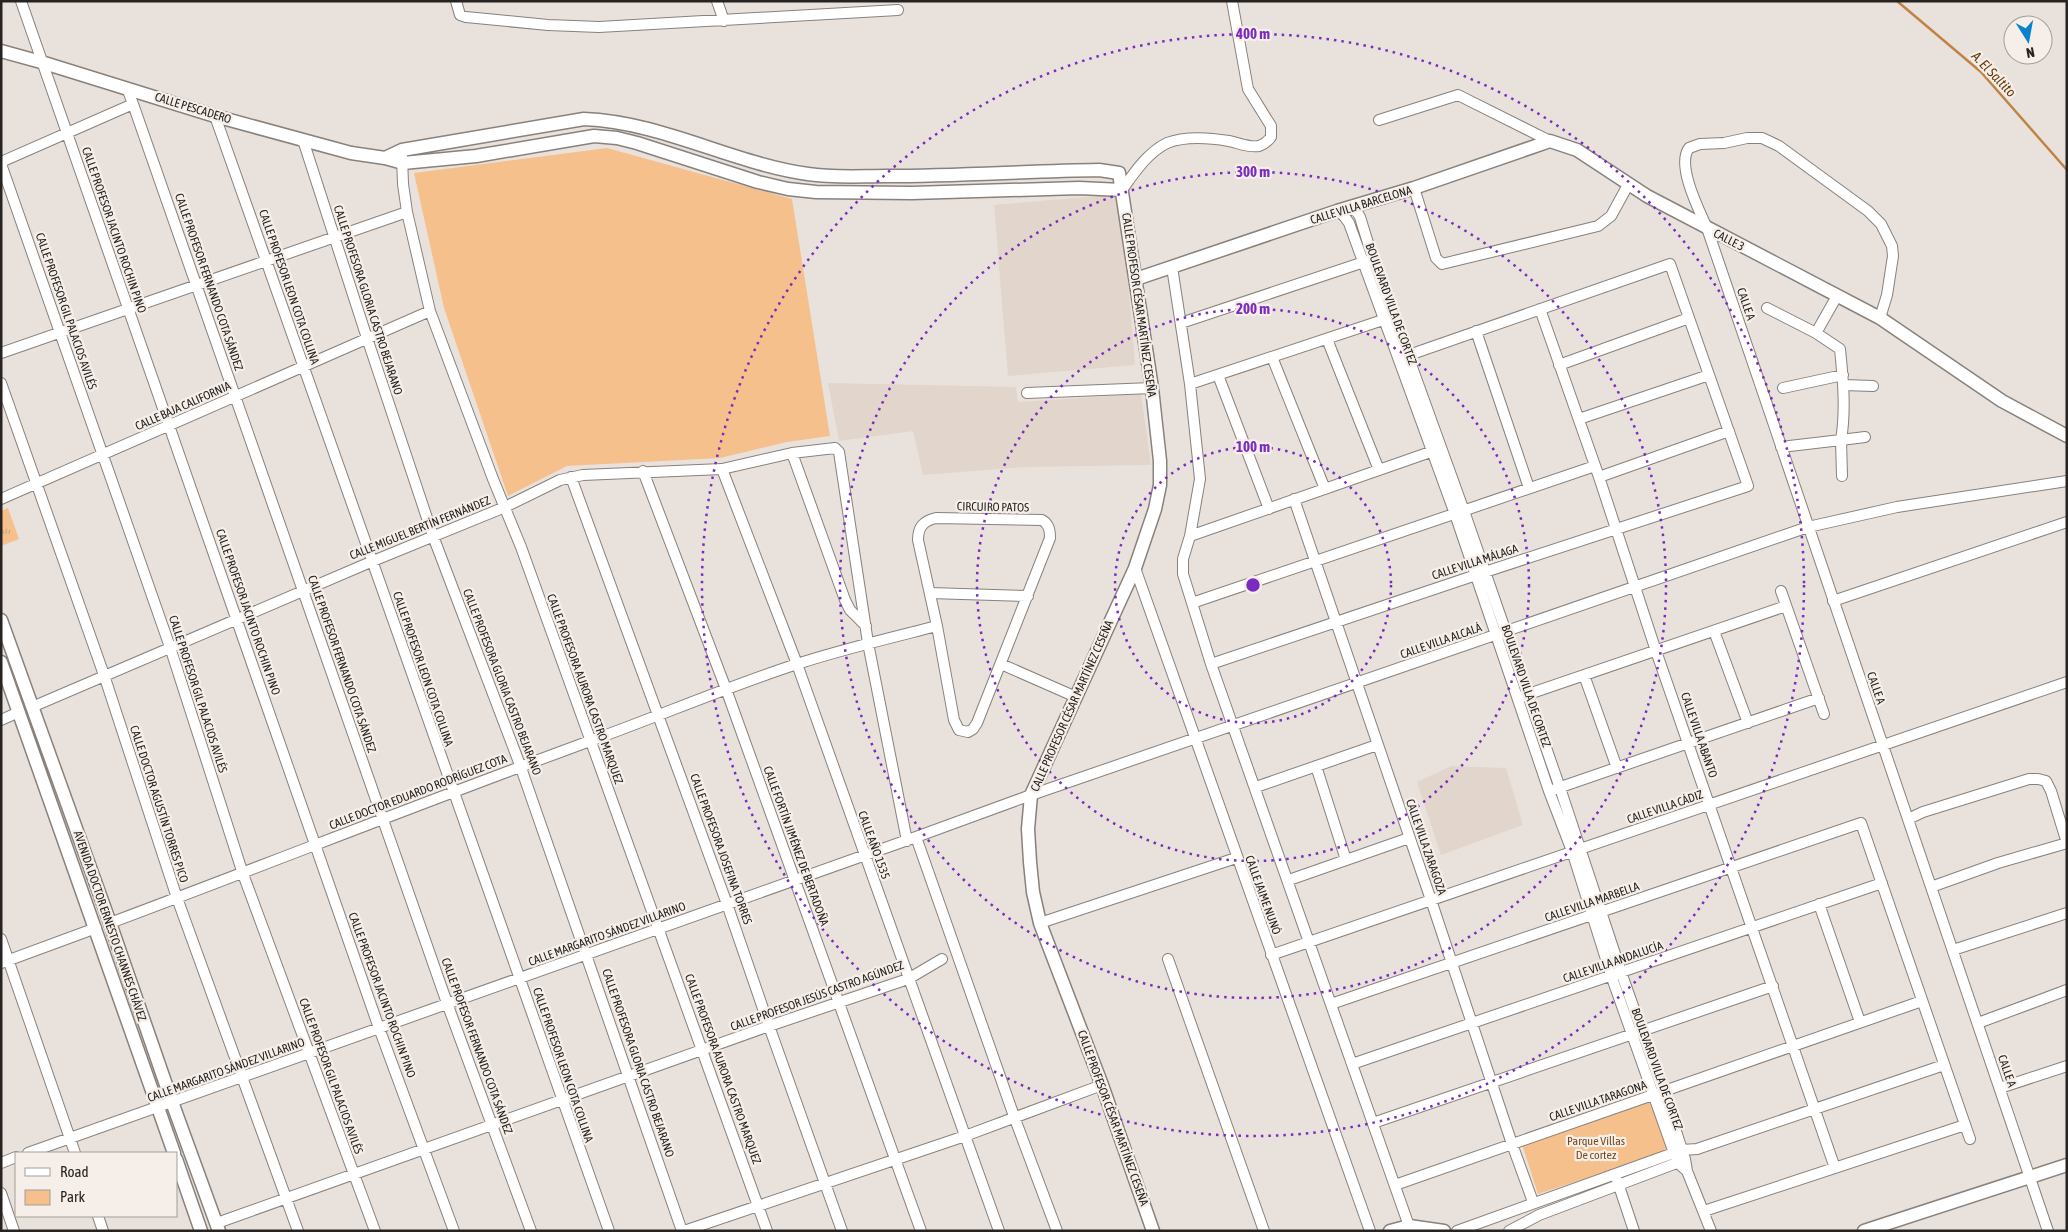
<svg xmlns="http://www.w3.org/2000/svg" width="2068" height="1232" font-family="'Asap Condensed',sans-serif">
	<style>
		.built { fill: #e2d5cb }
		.grass { fill: url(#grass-tufts) }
		.green { fill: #f6c08d }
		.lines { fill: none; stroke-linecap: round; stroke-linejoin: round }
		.stream { stroke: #c18345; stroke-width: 2.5 }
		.minor-casing { stroke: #88817c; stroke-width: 12 }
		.tertiary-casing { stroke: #88817c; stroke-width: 15 }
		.minor { stroke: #fff; stroke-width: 10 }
		.tertiary { stroke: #fff; stroke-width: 12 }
		.ring { fill: none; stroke: #7b2cbf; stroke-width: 2.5; stroke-dasharray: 2.5 5 }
		.labels { text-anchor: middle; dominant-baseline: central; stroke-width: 4.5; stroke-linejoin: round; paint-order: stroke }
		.street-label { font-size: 12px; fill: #262321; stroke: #f6efe9 }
		.park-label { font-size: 12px; fill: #754a1d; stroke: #f6efe9 }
		.water-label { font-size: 14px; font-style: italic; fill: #663c0b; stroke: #f6efe9 }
		.centre { fill: #7b2cbf; stroke: #f6efe9; stroke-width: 2.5 }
		.ring-label { font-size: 15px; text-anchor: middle; font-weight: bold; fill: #7b2cbf; stroke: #f6efe9; stroke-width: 4.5; stroke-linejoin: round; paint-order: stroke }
	</style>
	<defs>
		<pattern id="grass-tufts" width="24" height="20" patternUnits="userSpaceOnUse" patternTransform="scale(1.25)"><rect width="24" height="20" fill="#f6c08d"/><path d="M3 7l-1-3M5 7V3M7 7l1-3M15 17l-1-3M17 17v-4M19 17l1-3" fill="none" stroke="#d3a579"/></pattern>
	</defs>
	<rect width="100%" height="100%" fill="#e9e2dc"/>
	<!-- built -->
	<path class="built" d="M1121 194 1135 365 1008 376 994 205Z
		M828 383 1016 387 1019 411 1018 402 1141 394 1151 465 1025 467 923 475 913 431 839 441Z
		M1451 766 1506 768 1523 825 1441 855 1417 782Z"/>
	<!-- grass -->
	<path class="grass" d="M8 508 19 539 1 546V511Z"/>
	<!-- green -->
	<path class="green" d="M607 148 792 199 830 436 787 442 720 458 567 466 508 496 444 308 414 173Z
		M1653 1101 1669 1151 1538 1194 1522 1144Z"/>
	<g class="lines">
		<!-- stream -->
		<path class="stream" d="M1897 1 1981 72 2067 170"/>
		<!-- minor casing -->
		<g class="minor-casing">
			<path id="minor" d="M21 1 379 1028 454 1231
				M456 1 460 15 466 17 548 25 599 27 898 10
				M717 1 724 21
				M133 104 447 1003 531 1231
				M215 116 609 1231
				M1379 120 1458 95 1550 141
				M303 140 367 338 433 536 520 765 682 1231
				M402 157 403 184 407 212 430 311 493 479 521 547 767 1231
				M1 162 133 104 127 88
				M1 164 170 647 243 874 375 1231
				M1414 188 1436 258 1442 264 1598 226 1611 216 1628 185
				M1122 190C1134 173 1147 153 1167 143 1185 136 1211 138 1229 141 1239 143 1249 148 1259 146 1265 144 1268 141 1271 137V126L1248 89 1232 1
				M1349 208 1357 212 1360 217 1373 259 1464 511 1560 788 1621 972 1663 1091 1685 1159 1687 1171 1711 1231
				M1337 211 1344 216 1349 223 1455 514 1549 791 1572 851 1611 975 1674 1153 1679 1164 1687 1171
				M1172 267 1190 384 1200 479 1190 536 1183 559V574L1211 664 1409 1226
				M1767 308 1816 333 1840 349C1843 379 1846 410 1841 440L1781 447
				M1540 309 1599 477 1656 651 1835 1168
				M1880 318 1887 295 1893 256 1892 246 1881 224 1868 211 1779 146 1762 138H1747L1724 143 1700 144 1689 148C1676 165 1699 210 1707 228L2048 1231
				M1181 323 1367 261
				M1476 331 1529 488
				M1816 333 1837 296
				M1327 339 1379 470
				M1 353 407 212
				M1272 357 1325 489
				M1559 365 1689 318
				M1218 375 1269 509
				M1 383 104 675 177 898 298 1231
				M1190 384 1389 318
				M1843 385 1873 386
				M1783 388 1843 375
				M1027 393 1152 388
				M1579 419 1709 375
				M792 453 845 600 850 610 866 626
				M722 469 797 664 999 1231
				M643 471 726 689 921 1231
				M1842 476 1841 440 1865 437
				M571 477 727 904 769 1026 842 1231
				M1599 477 1729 431
				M1 499 430 311
				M1294 499 1431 900 1512 1144 1533 1202
				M936 518 1042 520C1049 524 1050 530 1050 538L977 723 973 729 968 732 959 730 954 720 937 626 918 540C918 526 924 521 936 518Z
				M1190 536 1439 449
				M1135 568 1370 1231
				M1781 591 1824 714
				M930 593 1028 596
				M1833 601 2067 522
				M1192 603 1595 466
				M1714 631 1748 723
				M1001 664 1076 697
				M1211 664 1485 572 1748 486 1670 264 1409 355
				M1584 675 1617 768
				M1523 696 1786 606
				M32 707 373 561 505 507 560 480 583 475 722 469 792 453 835 448 839 452 868 643 907 841
				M1 720 19 712
				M1316 766 1346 860
				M1256 787 1377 745
				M1555 789 1819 698
				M1908 819 1923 812 2029 779H2038L2046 781 2051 791 2067 843
				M916 837 1015 1119 1057 1231
				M1289 880 1409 838
				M1931 887 1998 863 2067 843
				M1819 904 1860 1022
				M110 923C270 863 429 800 590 741 659 716 727 687 797 664 843 649 890 638 937 626
				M1040 923 1236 858
				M1 939 75 1153
				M1953 950 2067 913
				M1271 955 2067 682
				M1168 959 1264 1231
				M1 963 96 928
				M1331 1004 1861 823 1970 1139
				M1978 1023 2067 990
				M1352 1064 1882 883
				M2000 1088 2067 1066
				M1373 1123 1773 986
				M28 1153 916 837 1031 795 1808 527 1897 507 2067 481
				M1 1163 16 1157
				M1617 1180 1634 1231
				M1395 1185 1922 1001
				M1 1193 14 1231
				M1704 1211 1965 1125
				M98 1216 103 1231
				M217 1223 769 1026 908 979 942 959
				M684 1231 965 1136 1102 1085
				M1457 1231 1682 1150 1697 1149 1944 1065
				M1509 1231 1539 1215 1682 1161"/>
		</g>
		<!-- tertiary casing -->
		<g class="tertiary-casing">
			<path id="tertiary" d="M1 51 41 62 215 116 351 153 385 158 403 163 476 156 594 136 617 138 637 143 758 182 788 189 816 192 912 193 1079 188 1122 190
				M385 158 402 150 584 119C662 122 731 163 808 174 833 178 861 176 887 176 958 176 1028 171 1099 170L1119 173 1152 388 1160 461V485L1155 509 1135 568 1031 795 1028 829 1030 862 1033 892 1040 923 1102 1085 1153 1231
				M1136 279 1337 211 1414 188 1550 141 1577 150 1647 196 1880 318 2002 401 2067 436
				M1 620 110 923 172 1102 219 1231
				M1 662 174 1153
				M176 1159 201 1231
				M1390 1231 1409 1226 1444 1231
				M1864 1231 2067 1165"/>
		</g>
		<!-- minor -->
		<use href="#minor" class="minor"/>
		<!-- tertiary -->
		<use href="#tertiary" class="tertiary"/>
	</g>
	<!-- distance rings -->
	<g class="ring">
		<circle cx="1253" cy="585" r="138"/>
		<circle cx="1253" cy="585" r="276"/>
		<circle cx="1253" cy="585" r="413"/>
		<circle cx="1253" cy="585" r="551"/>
	</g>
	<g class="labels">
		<!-- street labels -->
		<g class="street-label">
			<text transform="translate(193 108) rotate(17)">CALLE PESCADERO</text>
			<text transform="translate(1361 205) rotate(-17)">CALLE VILLA BARCELONA</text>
			<text transform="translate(114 230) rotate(71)">CALLE PROFESOR JACINTO ROCHIN PINO</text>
			<text transform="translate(1729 240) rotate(27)">CALLE 3</text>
			<text transform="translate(209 282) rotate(71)">CALLE PROFESOR FERNANDO COTA SÁNDEZ</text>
			<text transform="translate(289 287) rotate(71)">CALLE PROFESOR LEON COTA COLLINA</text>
			<text transform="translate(368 300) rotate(72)">CALLE PROFESORA GLORIA CASTRO BEJARANO</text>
			<text transform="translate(1391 304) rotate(70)">BOULEVARD VILLA DE CORTEZ</text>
			<text transform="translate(1746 304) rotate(71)">CALLE A</text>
			<text transform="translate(1139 305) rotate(82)">CALLE PROFESOR CÉSAR MARTÍNEZ CESEÑA</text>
			<text transform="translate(66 311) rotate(71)">CALLE PROFESOR GIL PALACIOS AVILÉS</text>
			<text transform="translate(183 406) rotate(-24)">CALLE BAJA CALIFORNIA</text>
			<text transform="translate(993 507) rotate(1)">CIRCUIRO PATOS</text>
			<text transform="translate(420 528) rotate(-22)">CALLE MIGUEL BERTÍN FERNÁNDEZ</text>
			<text transform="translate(1475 562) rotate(-18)">CALLE VILLA MÁLAGA</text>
			<text transform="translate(248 612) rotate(71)">CALLE PROFESOR JACINTO ROCHIN PINO</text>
			<text transform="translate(1441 641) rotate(-19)">CALLE VILLA ALCALÁ</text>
			<text transform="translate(342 664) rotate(71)">CALLE PROFESOR FERNANDO COTA SÁNDEZ</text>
			<text transform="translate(423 669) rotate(71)">CALLE PROFESOR LEON COTA COLLINA</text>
			<text transform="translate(502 682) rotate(69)">CALLE PROFESORA GLORIA CASTRO BEJARANO</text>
			<text transform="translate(1526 686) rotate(71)">BOULEVARD VILLA DE CORTEZ</text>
			<text transform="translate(1876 688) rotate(71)">CALLE A</text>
			<text transform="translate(585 689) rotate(70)">CALLE PROFESORA AURORA CASTRO MARQUEZ</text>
			<text transform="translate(198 694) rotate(72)">CALLE PROFESOR GIL PALACIOS AVILÉS</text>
			<text transform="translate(1072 706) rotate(-66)">CALLE PROFESOR CÉSAR MARTÍNEZ CESEÑA</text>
			<text transform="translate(1699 735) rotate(71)">CALLE VILLA ABANTO</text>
			<text transform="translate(418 792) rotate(-21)">CALLE DOCTOR EDUARDO RODRÍGUEZ COTA</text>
			<text transform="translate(159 804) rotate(72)">CALLE DOCTOR AGUSTÍN TORRES PICO</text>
			<text transform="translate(1665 807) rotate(-19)">CALLE VILLA CÁDIZ</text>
			<text transform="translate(874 845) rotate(70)">CALLE AÑO 1535</text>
			<text transform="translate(796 846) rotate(70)">CALLE FORTÍN JIMÉNEZ DE BERTADOÑA</text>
			<text transform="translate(1426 847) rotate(71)">CALLE VILLA ZARAGOZA</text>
			<text transform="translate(721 849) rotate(70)">CALLE PROFESORA JOSEFINA TORRES</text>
			<text transform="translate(1263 895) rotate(70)">CALLE JAIME NUNÓ</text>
			<text transform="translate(1592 902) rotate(-19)">CALLE VILLA MARBELLA</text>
			<text transform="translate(110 926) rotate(71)">AVENIDA DOCTOR ERNESTO CHANNES CHÁVEZ</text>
			<text transform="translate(607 934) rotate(-20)">CALLE MARGARITO SÁNDEZ VILLARINO</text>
			<text transform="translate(1613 962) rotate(-19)">CALLE VILLA ANDALUCÍA</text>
			<text transform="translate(382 995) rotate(70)">CALLE PROFESOR JACINTO ROCHIN PINO</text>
			<text transform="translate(817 996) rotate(-20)">CALLE PROFESOR JESÚS CASTRO AGÚNDEZ</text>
			<text transform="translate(477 1046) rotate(70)">CALLE PROFESOR FERNANDO COTA SÁNDEZ</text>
			<text transform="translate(638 1063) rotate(71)">CALLE PROFESORA GLORIA CASTRO BEJARANO</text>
			<text transform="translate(563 1065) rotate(71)">CALLE PROFESOR LEON COTA COLLINA</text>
			<text transform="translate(723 1069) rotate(70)">CALLE PROFESORA AURORA CASTRO MARQUEZ</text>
			<text transform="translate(1657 1069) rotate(70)">BOULEVARD VILLA DE CORTEZ</text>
			<text transform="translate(226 1070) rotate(-20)">CALLE MARGARITO SÁNDEZ VILLARINO</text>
			<text transform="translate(2007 1071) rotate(71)">CALLE A</text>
			<text transform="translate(331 1076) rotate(70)">CALLE PROFESOR GIL PALACIOS AVILÉS</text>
			<text transform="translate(1598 1101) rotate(-19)">CALLE VILLA TARAGONA</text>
			<text transform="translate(1113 1118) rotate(70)">CALLE PROFESOR CÉSAR MARTÍNEZ CESEÑA</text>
		</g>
		<!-- park labels -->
		<g class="park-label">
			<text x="1596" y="1141">Parque Villas<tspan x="1596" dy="14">De cortez</tspan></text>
		</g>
		<!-- water labels -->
		<g class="water-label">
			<text transform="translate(1994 74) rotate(46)">A. El Saltito</text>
		</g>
	</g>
	<circle cx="1253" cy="585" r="8" class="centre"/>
	<g class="ring-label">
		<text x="1253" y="39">400 m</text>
		<text x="1253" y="177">300 m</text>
		<text x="1253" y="314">200 m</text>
		<text x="1253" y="452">100 m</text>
	</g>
	<!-- border -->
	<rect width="2068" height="1232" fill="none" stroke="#262321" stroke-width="5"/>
	<!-- legend -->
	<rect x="15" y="1152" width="162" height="65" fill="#f6efe9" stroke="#a39d99"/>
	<rect x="25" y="1168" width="25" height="8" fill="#ffffff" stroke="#a39d99"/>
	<text x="60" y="1177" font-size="15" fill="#262321">Road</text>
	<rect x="25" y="1190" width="25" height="15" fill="#f6c08d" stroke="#a39d99"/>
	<text x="60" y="1202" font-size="15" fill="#262321">Park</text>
	<!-- north arrow -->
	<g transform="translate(2028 40) rotate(169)"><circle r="24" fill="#f6efe9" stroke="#a39d99"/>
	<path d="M0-4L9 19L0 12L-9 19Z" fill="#0984cc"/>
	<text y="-8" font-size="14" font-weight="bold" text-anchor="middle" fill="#262321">N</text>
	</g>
</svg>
